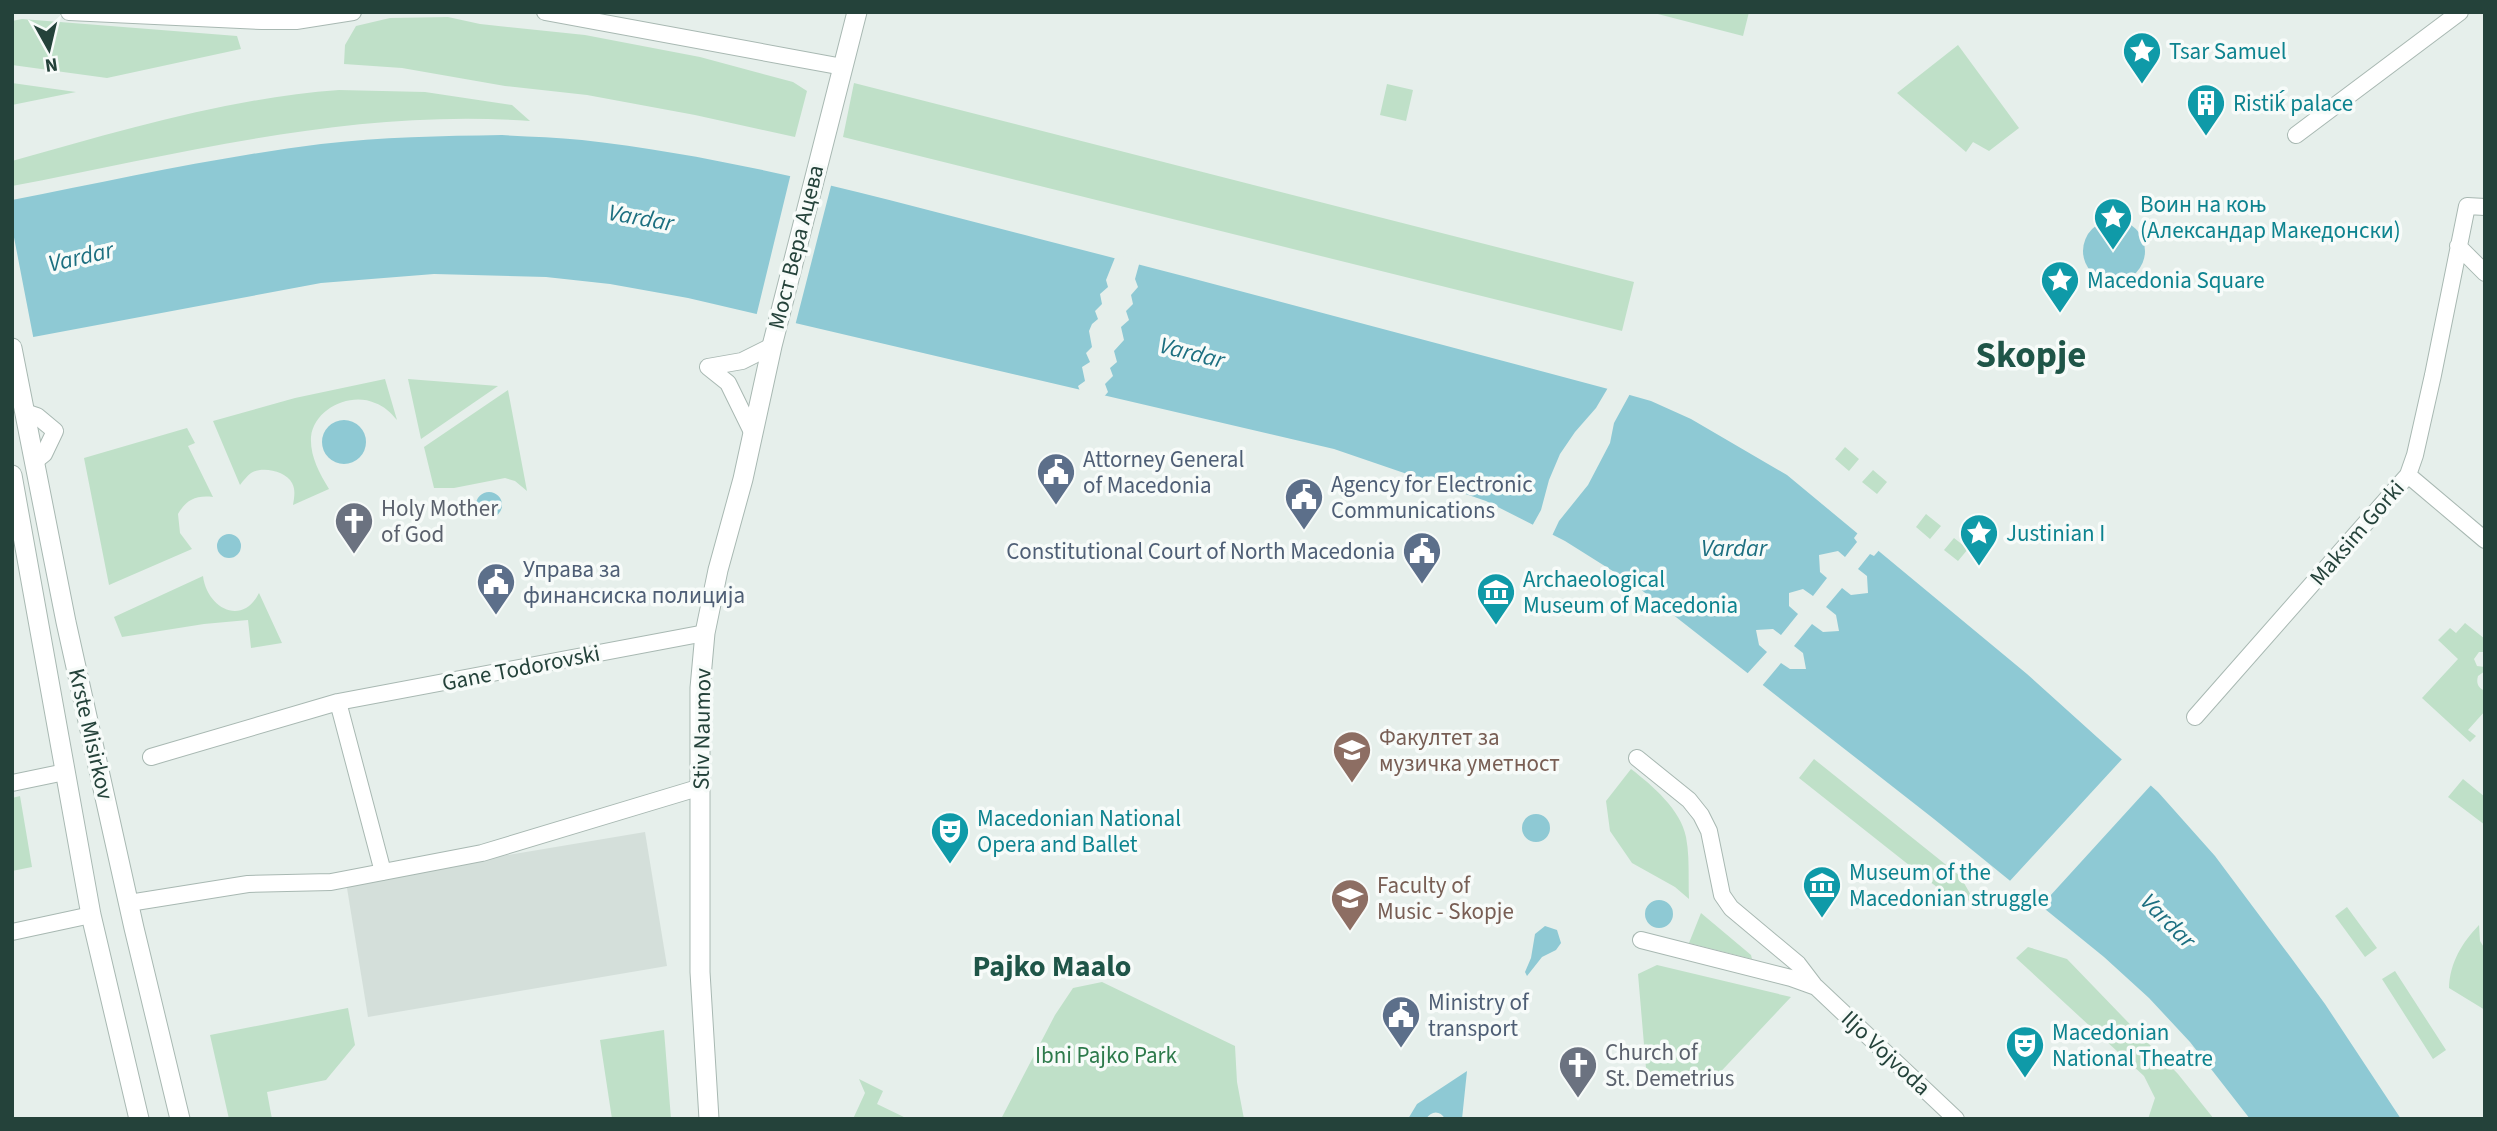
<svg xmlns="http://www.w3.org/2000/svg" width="2497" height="1131" font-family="'Source Sans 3',sans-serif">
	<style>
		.built { fill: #d4dfda }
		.green { fill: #bfe0c8 }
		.water { fill: #8ec9d4 }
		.pier { fill: #e6efeb }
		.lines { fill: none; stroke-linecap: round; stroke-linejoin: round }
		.minor-casing { stroke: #a8b8b2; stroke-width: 18 }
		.tertiary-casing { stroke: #a8b8b2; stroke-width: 21 }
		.minor { stroke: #fff; stroke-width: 16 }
		.tertiary { stroke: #fff; stroke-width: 19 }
		.labels { text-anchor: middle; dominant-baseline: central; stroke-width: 7; stroke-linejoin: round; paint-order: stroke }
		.culture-label { font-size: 23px; fill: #0d838f; stroke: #f7fbf9; text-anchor: start }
		.street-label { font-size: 23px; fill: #24423a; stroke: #f7fbf9 }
		.service-label { font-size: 23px; fill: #4e5e75; stroke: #f7fbf9; text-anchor: start }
		.worship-label { font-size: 23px; fill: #5b616d; stroke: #f7fbf9; text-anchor: start }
		.education-label { font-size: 23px; fill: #785e54; stroke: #f7fbf9; text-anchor: start }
		.park-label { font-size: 23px; fill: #2d7a4b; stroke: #f7fbf9 }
		.water-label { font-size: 24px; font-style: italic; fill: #1c6f80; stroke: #f7fbf9 }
		.district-label { font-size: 30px; font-weight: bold; fill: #1f5548; stroke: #f7fbf9 }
		.town-label { font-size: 37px; font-weight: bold; fill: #1f5548; stroke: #f7fbf9 }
	</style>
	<rect width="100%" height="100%" fill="#e6efeb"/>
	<!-- built -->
	<path class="built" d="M645 832 667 966 368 1017 346 882Z"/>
	<!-- green -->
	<path class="green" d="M1650 12H1749L1743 36Z
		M448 17 480 24 585 35 700 57 793 82 807 91 795 137 695 115 587 95 505 86 402 68 344 64 345 45 356 26 390 18Z
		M22 19 237 36 241 49 107 78 12 65V21Z
		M1958 45 2019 128 1989 151 1973 142 1966 152 1897 93Z
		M12 83 76 92 12 105Z
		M854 83 1634 282 1622 331 843 137Z
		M1387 84 1413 90 1406 121 1380 115Z
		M339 90 425 92 512 105 530 121C354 108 183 153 12 186V161C120 131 228 98 339 90Z
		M385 379 397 420C391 413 384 406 375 403 350 392 314 409 311 437 310 456 319 472 329 489L293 505C294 498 296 490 292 483 286 471 262 466 251 473 247 476 243 481 240 485L213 421 295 398Z
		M408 379 498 386 421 439Z
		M508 390 527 491 515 481 505 478 454 488H434L424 447Z
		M187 428 195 443 188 446 213 497C196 495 186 500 178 514L180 533 192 549 109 585 84 458Z
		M1845 447 1859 459 1849 471 1835 459Z
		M1873 470 1887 482 1877 494 1862 482Z
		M1926 514 1941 526 1930 539 1916 527Z
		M1954 538 1968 549 1958 561 1944 550Z
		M203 576C207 608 242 627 259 593L282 643 251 648 248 620 204 624 122 637 114 617Z
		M2465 623 2485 639V652H2479L2474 659 2477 666 2485 667V671L2478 676C2476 683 2478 688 2485 691V711L2468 730 2476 736 2470 742 2422 698 2458 659 2438 640 2450 628 2456 633Z
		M1814 759 1960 876 1972 897 1962 907 1799 778Z
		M1631 769C1652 785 1681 810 1686 837 1690 857 1688 879 1689 899L1675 887 1632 863 1610 831 1606 801Z
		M2463 779 2485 797V825L2448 797Z
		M20 796 32 867 12 871V798Z
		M2347 907 2377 948 2365 957 2335 916Z
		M1701 913 1751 955 1752 959 1689 943Z
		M2479 925 2480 941 2485 949V1010L2449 988C2450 962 2462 943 2479 925Z
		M2028 947 2067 959 2178 1074 2214 1119H2148L2155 1098 2144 1076 2016 958Z
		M1657 965 1791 997 1712 1081H1659L1646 1068 1638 974Z
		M2395 971 2446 1050 2433 1059 2382 979Z
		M1102 982 1235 1046 1237 1082 1244 1119H1001L1055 1015 1073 988Z
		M348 1008 355 1045 326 1080 267 1092 272 1119H229L210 1035Z
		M664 1030 671 1119H612L600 1040Z
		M859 1079 883 1091 877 1104 908 1119H853L865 1093Z"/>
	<!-- water -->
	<path class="water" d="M502 135C529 137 556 137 582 140 736 157 886 199 1036 238 1228 287 1420 339 1612 390L1651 401 1691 419 1787 475 2027 674 2158 792 2215 856 2289 955 2325 1004 2401 1119H2250L2190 1042 2149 998 2104 957 1934 819 1635 585 1565 541 1486 501 1334 449 688 298 610 284 546 277 434 274 321 283 12 341V200C115 180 217 157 321 144 381 137 442 136 502 135Z
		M2083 251a31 31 0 1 1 62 0a31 31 0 1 1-62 0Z
		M322 442a22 22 0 1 1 44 0a22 22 0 1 1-44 0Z
		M476 505a13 13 0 1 1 26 0a13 13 0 1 1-26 0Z
		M217 546a12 12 0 1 1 24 0a12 12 0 1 1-24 0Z
		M1522 828a14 14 0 1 1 28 0a14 14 0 1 1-28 0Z
		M1645 914a14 14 0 1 1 28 0a14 14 0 1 1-28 0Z
		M1545 926 1557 930 1561 943 1556 950 1542 957 1527 976 1525 972 1531 958 1535 934Z
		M1467 1071 1462 1119H1445C1440 1110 1431 1111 1426 1119H1408L1417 1104Z"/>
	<!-- pier -->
	<path class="pier" d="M791 173 832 182 795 326 756 317Z
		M12 227 34 341 12 345Z
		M1116 255 1140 261 1135 279 1138 287 1131 295 1133 304 1126 311 1129 320 1121 327 1124 340 1114 351 1117 362 1110 368 1113 376 1105 384 1108 392 1102 399 1081 394 1078 386 1085 381 1082 367 1090 362 1086 353 1092 347 1089 331 1092 324 1098 319 1095 311 1102 304 1100 294 1108 287 1106 280Z
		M1609 386 1631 392 1614 423 1610 443 1588 485 1559 521 1551 538 1531 528 1541 510 1549 480 1560 454 1575 432 1596 408Z
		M1860 530 1881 548 1874 556 1870 554 1858 569 1867 576 1868 593 1851 595 1842 588 1826 607 1836 615 1839 631 1823 632 1812 624 1794 646 1803 653 1806 669H1790L1781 663 1761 687 1746 675 1767 652 1759 645 1756 630 1773 629 1781 635 1798 614 1789 606V593L1803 589 1813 596 1827 578 1820 572 1819 555 1838 551 1845 557 1857 542 1854 538Z
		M2124 757 2153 783 2039 908 2008 883Z"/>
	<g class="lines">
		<!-- minor casing -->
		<g class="minor-casing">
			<path id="minor" d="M69 12 262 21H296L353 12
				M545 12 843 67
				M2296 135 2460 12
				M2458 246 2485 273
				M708 367 728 383 753 434
				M708 367 742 361 772 346
				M25 412 37 416 55 431 44 454 34 462
				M2408 475 2485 540
				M338 702 383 872
				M2195 717 2408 475 2415 455 2433 375 2467 206 2485 207
				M151 757 338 702 705 633
				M1637 758 1689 800 1701 815 1709 831 1722 895 1731 908 1798 964 1814 985
				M12 783 65 772
				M129 903 248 884 331 882 482 853 701 787
				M12 932 91 915
				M1641 940 1791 978 1816 987 1956 1119"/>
		</g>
		<!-- tertiary casing -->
		<g class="tertiary-casing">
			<path id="tertiary" d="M12 348 66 622 134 928 180 1119
				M12 475 91 915 139 1119
				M709 1119 700 972V688L705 633 718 570 743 479 772 346 857 12"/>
		</g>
		<!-- minor -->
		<use href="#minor" class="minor"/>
		<!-- tertiary -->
		<use href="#tertiary" class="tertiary"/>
	</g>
	<!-- icons -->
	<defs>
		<g id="sight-pin" transform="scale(2.0125)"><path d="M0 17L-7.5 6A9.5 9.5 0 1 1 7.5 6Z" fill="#0f9aa8" stroke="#f7fbf9"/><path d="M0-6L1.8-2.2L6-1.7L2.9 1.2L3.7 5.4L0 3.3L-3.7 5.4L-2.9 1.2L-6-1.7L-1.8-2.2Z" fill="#fff"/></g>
		<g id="building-pin" transform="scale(2.0125)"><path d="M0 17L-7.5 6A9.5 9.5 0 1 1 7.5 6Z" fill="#0f9aa8" stroke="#f7fbf9"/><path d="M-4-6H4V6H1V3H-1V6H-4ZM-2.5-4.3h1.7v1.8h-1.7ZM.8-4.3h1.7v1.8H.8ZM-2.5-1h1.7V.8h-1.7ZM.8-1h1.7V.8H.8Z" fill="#fff"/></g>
		<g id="civic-pin" transform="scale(2.0125)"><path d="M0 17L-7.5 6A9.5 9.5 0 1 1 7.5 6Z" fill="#5c6f8a" stroke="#f7fbf9"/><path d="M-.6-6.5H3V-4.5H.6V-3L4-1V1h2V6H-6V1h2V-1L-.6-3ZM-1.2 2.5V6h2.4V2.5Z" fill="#fff"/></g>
		<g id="church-pin" transform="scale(2.0125)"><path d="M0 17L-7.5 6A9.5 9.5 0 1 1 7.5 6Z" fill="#6b7280" stroke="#f7fbf9"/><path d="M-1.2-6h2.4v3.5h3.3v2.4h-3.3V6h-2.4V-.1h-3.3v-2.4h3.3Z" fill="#fff"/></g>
		<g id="museum-pin" transform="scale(2.0125)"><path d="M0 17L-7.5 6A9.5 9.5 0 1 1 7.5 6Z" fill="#0f9aa8" stroke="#f7fbf9"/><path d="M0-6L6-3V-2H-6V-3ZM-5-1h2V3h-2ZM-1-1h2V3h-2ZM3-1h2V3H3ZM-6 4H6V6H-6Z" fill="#fff"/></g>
		<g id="university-pin" transform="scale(2.0125)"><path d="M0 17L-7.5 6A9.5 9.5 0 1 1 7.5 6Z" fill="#8d6e63" stroke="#f7fbf9"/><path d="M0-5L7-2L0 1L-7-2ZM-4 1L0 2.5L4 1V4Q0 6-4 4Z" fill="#fff"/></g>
		<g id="theatre-pin" transform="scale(2.0125)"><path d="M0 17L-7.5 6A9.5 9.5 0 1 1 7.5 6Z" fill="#0f9aa8" stroke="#f7fbf9"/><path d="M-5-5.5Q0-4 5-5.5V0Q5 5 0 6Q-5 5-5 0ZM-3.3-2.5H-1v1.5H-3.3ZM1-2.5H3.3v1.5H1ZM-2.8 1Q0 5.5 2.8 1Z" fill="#fff"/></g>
	</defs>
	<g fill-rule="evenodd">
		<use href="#sight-pin" x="2142" y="51"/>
		<use href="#building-pin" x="2206" y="103"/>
		<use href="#sight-pin" x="2113" y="217"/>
		<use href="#sight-pin" x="2060" y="280"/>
		<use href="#civic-pin" x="1056" y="472"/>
		<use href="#civic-pin" x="1304" y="497"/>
		<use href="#church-pin" x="354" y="521"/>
		<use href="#sight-pin" x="1979" y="533"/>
		<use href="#civic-pin" x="1422" y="551"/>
		<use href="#civic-pin" x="496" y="582"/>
		<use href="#museum-pin" x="1496" y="592"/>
		<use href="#university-pin" x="1352" y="750"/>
		<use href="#theatre-pin" x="950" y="831"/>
		<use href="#museum-pin" x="1822" y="885"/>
		<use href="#university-pin" x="1350" y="898"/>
		<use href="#civic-pin" x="1401" y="1015"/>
		<use href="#theatre-pin" x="2025" y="1045"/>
		<use href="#church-pin" x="1578" y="1065"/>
	</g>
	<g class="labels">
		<!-- culture labels -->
		<g class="culture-label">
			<text x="2169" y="51">Tsar Samuel</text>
			<text x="2233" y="103">Ristiḱ palace</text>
			<text x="2140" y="204">Воин на коњ<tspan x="2140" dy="26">(Александар Македонски)</tspan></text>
			<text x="2087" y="280">Macedonia Square</text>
			<text x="2006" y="533">Justinian I</text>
			<text x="1523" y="579">Archaeological<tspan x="1523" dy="26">Museum of Macedonia</tspan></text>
			<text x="977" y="818">Macedonian National<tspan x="977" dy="26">Opera and Ballet</tspan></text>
			<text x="1849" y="872">Museum of the<tspan x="1849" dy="26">Macedonian struggle</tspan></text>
			<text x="2052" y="1032">Macedonian<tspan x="2052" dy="26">National Theatre</tspan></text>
		</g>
		<!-- street labels -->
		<g class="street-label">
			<text transform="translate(796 247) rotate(-76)">Мост Вера Ацева</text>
			<text transform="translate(2357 533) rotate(-49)">Maksim Gorki</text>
			<text transform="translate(521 668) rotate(-11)">Gane Todorovski</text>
			<text transform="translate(702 729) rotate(-89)">Stiv Naumov</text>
			<text transform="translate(91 734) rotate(77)">Krste Misirkov</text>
			<text transform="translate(1886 1053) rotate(43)">Iljo Vojvoda</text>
		</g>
		<!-- service labels -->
		<g class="service-label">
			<text x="1083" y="459">Attorney General<tspan x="1083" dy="26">of Macedonia</tspan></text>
			<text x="1331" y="484">Agency for Electronic<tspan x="1331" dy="26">Communications</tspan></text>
			<text x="1395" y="551" text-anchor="end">Constitutional Court of North Macedonia</text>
			<text x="523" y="569">Управа за<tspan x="523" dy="26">финансиска полиција</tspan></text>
			<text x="1428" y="1002">Ministry of<tspan x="1428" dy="26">transport</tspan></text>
		</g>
		<!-- worship labels -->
		<g class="worship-label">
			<text x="381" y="508">Holy Mother<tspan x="381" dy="26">of God</tspan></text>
			<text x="1605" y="1052">Church of<tspan x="1605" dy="26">St. Demetrius</tspan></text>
		</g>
		<!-- education labels -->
		<g class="education-label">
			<text x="1379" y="737">Факултет за<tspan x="1379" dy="26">музичка уметност</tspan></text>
			<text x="1377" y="885">Faculty of<tspan x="1377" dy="26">Music - Skopje</tspan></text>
		</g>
		<!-- park labels -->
		<g class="park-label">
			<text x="1106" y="1055">Ibni Pajko Park</text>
		</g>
		<!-- water labels -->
		<g class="water-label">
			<text transform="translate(641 218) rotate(10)">Vardar</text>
			<text transform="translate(81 257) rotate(-13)">Vardar</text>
			<text transform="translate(1192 353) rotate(14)">Vardar</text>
			<text x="1734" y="548">Vardar</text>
			<text transform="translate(2168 921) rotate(45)">Vardar</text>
		</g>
		<!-- district labels -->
		<g class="district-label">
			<text x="1052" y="966">Pajko Maalo</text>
		</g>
		<!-- town labels -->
		<g class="town-label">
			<text x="2031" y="355">Skopje</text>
		</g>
	</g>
	<!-- border -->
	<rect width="2497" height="1131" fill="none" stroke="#24423a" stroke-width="28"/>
	<!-- north arrow -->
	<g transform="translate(49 49) rotate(172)" stroke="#f7fbf9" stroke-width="5" paint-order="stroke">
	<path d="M0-5L12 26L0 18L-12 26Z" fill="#24423a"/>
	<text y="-10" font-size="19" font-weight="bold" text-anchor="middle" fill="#24423a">N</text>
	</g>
</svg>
